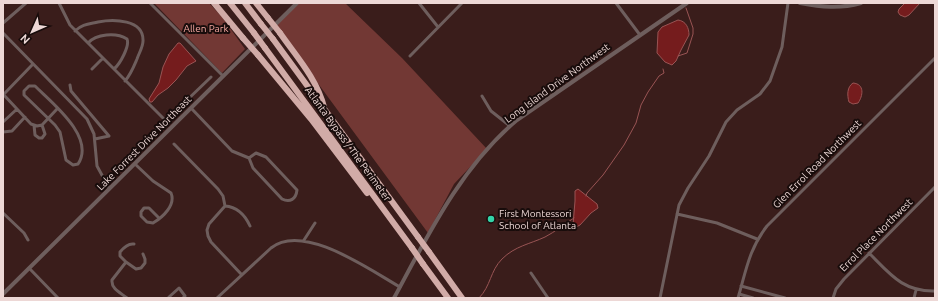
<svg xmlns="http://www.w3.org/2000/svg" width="938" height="301" font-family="Ubuntu,sans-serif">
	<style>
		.green { fill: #723834 }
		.water { fill: #751c1d; stroke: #995454 }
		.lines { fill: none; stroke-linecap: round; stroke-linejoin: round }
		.stream { stroke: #995454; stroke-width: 1 }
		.minor { stroke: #6e5e5d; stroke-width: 3 }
		.tertiary { stroke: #6e5e5d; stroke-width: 4 }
		.motorway { stroke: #d1aba7; stroke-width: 6 }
		.motorway-bridge { stroke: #d1aba7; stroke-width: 6 }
		.poi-dot { fill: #33d4a8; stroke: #180c0b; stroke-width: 1.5 }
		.labels { text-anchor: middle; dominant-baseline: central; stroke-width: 4; stroke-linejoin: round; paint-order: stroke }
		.park-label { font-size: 10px; fill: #f7aaa3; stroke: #180c0b }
		.street-label { font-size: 10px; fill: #edd8d6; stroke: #180c0b }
		.poi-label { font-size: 10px; fill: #edd8d6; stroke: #180c0b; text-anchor: start }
	</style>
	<rect width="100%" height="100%" fill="#3a1d1b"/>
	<!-- green -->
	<path class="green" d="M154 3H209L222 17 245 49 222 73Z
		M296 3H345L402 58 487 149 454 184 428 233 275 25Z"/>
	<!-- water -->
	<path class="water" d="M905 3H920L909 15 905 17 900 15 898 12 899 9Z
		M678 20C686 21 689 28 689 35L681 50 676 61 672 65 665 62 657 53 658 32 662 27Z
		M178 43H180L196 61 187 66 176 80 168 88 158 95 152 102H150L149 99 159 83 163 67 169 54Z
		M853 83C865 84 863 96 858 103L853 104 849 102C847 95 847 87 853 83Z
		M578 189 597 204 598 208 591 213 580 225 576 227 573 225 575 201V191Z"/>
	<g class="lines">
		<!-- stream -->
		<path class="stream" d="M678 56 687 53 693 34V28L686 8
			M586 196 587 193 603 175 624 145 636 123 641 105 648 92 659 76 664 73 663 69
			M479 298C491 286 490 271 502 259 515 246 530 244 545 237 555 232 564 224 574 218"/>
		<!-- minor -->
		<path class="minor" d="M59 3 70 25 166 121
			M150 3 223 76
			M419 3 438 27
			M616 3 640 35
			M3 23 26 3
			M75 31C82 24 89 24 98 22 113 19 144 19 143 41 143 47 139 53 137 59 134 66 131 74 125 81
			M3 33 87 119 94 134 97 166 109 188
			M88 43C96 34 116 32 127 39 130 46 120 64 114 69
			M410 56 462 3
			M92 69 103 58
			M70 85 71 91 109 136 95 139
			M29 86H35C51 102 96 137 78 164L73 165 66 160 60 132 55 125 24 95V91Z
			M3 94 31 124 37 126 42 125 57 109
			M4 94 33 64
			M482 96 491 111 510 126
			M191 108 232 151 249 158
			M3 122 17 109
			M34 125 35 135 39 138H42L45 134 42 125
			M156 130 211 77
			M3 132 12 131 25 117
			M174 144 218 189 223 196 225 206
			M256 153 266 157 297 190C296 199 290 203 282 199L253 168 249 158Z
			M135 164 153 181 171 193C176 205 163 217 153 223L147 222 141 216V212L144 208H149L159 218
			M225 206 209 224 207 230 208 236 211 242 242 275
			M225 206C238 207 245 215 250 226
			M3 213 24 233 28 240
			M677 214 717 223 757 239
			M304 240 315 223
			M869 253C890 274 903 292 935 291
			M126 262 136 269 141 268 145 263V259L143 254
			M29 268 58 298
			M531 273 548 298
			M741 286 785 298
			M739 294 753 298
			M127 298C121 293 111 289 112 280L126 262 120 256V252C124 247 128 243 134 244
			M170 298 169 297 179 288 185 296 183 298
			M217 298 271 248C303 222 370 270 400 287
			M660 298 679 205 688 188 709 156 726 122 737 110 760 94 770 81 782 47 788 3
			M738 298C746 271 749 249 767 226L935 58
			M833 298 836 289 844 279 935 187
			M914 298 916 290"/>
		<!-- tertiary -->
		<path class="tertiary" d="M800 3C821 7 840 9 861 3
			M3 294 297 3
			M394 298C428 235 461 167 517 120L687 3"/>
		<!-- motorway -->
		<path class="motorway" d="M214 3 243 38
			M230 3 254 33
			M245 3 261 24
			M256 3 268 18
			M280 33C296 56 317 79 324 107
			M273 39 418 237
			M265 48 412 248
			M258 55 311 119 367 193
			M429 252 462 298
			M423 264 448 298"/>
		<!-- motorway-bridge -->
		<path class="motorway-bridge" d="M268 18 280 33
			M261 24 273 39
			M254 33 265 48
			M243 38 258 55
			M418 237 429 252
			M412 248 423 264"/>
	</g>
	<!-- markers -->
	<circle class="poi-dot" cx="491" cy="219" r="4"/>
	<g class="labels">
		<!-- park labels -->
		<g class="park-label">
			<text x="206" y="28">Allen Park</text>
		</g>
		<!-- street labels -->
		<g class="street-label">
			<text transform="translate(557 83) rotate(-36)">Long Island Drive Northwest</text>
			<text transform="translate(144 143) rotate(-45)">Lake Forrest Drive Northeast</text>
			<text transform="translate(348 144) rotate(54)">Atlanta Bypass / The Perimeter</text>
			<text transform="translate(817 164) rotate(-45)">Glen Errol Road Northwest</text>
			<text transform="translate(876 235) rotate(-45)">Errol Place Northwest</text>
		</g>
		<!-- poi labels -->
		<g class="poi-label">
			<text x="499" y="213">First Montessori<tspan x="499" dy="12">School of Atlanta</tspan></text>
		</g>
	</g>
	<!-- border -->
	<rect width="938" height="301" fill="none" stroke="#edd8d6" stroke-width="8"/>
	<!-- north arrow -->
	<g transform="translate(32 32) rotate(225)" stroke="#180c0b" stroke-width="3" paint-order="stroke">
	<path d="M0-3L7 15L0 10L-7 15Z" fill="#edd8d6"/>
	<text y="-6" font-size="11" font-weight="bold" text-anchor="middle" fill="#edd8d6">N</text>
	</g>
</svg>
